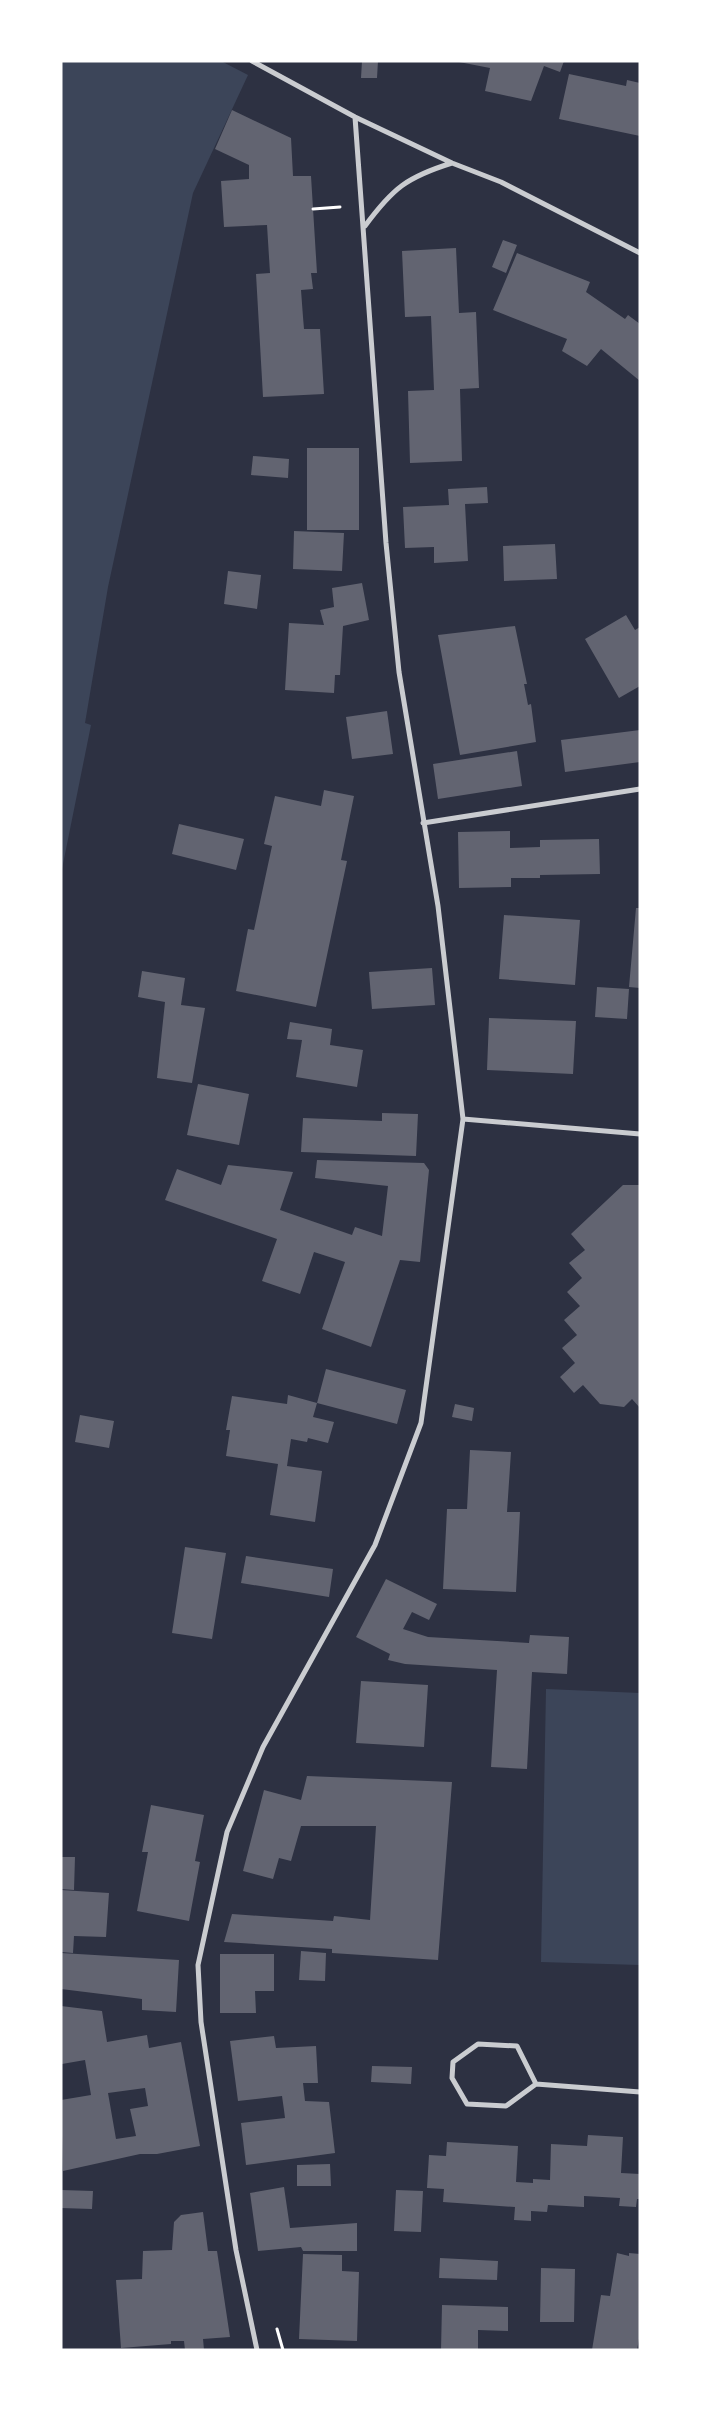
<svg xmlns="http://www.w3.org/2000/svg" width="701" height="2411" font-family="'Work Sans',sans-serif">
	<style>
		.green { fill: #3c4559 }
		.building { fill: #626471; fill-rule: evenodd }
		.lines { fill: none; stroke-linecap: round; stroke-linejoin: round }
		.path { stroke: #fff; stroke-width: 3 }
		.minor { stroke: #caccd0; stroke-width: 5 }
	</style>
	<rect width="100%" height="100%" fill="#2d3142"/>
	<!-- green -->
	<path class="green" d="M61 61H221L248 75 193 193 108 587 85 723 91 725 61 874Z
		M546 1689 640 1693V1965L541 1962Z"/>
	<!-- building -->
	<path class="building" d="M362 61H378L377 78H361Z
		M564 61 560 72 544 66 531 101 485 91 490 68 459 62Z
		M569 74 626 86 627 80 640 83V136L559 119Z
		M232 110 291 138 293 176H311L317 273H311L313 289 301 290 303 317 304 329H320L324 394 263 397 256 274 270 273 267 225 224 227 221 181 249 179V165L215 149Z
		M503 240 517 245 506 273 492 267Z
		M456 248 459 313 476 312 479 388 460 389 462 461 410 463 408 391 434 390 431 316 405 317 402 251Z
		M517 253 590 282 586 292 625 319 628 315 640 324V381L601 349 587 366 562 351 567 339 493 310Z
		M307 448H359V530H307Z
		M253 456 289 459 288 478 251 475Z
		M487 487 488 503 465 504 468 561 434 563V547L405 548 403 507 449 505 448 489Z
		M294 531 344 533 342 571 293 569Z
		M555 544 557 579 504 581 503 546Z
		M228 571 261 575 257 609 224 604Z
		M362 583 369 620 343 626 340 675H335L334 693 285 690 289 623 324 625 320 610 334 607 332 588Z
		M626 615 635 630 640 627V686L619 698 585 639Z
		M515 626 527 684H524L528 705 531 704 536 742 460 755 438 635Z
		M387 711 393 754 352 759 346 717Z
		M640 730V762L565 772 561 740Z
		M517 751 522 786 438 799 433 764Z
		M324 790 354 796 341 860 347 861 316 1007 236 991 248 929 254 930 272 846 264 844 275 796 321 806Z
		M179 824 244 839 236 870 172 854Z
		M510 831V848L540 847V840L599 839 600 874 540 875V878H511V887L459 888 458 832Z
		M636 908H640V988L629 987Z
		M504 915 580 920 575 985 499 979Z
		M432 968 435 1005 372 1009 369 972Z
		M142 971 185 978 181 1005 205 1008 192 1083 157 1078 165 1002 138 997Z
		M597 987 629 989 627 1019 595 1017Z
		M489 1018 576 1021 573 1074 487 1070Z
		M290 1022 332 1029 330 1045 363 1050 357 1087 296 1077 302 1040 287 1039Z
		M198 1084 249 1094 239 1145 187 1135Z
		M382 1113 418 1114 416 1156 301 1152 303 1118 382 1121Z
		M317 1160 424 1163 429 1170 420 1262 400 1260 371 1347 322 1329 345 1262 314 1252 300 1294 262 1281 277 1239 165 1200 177 1169 221 1185 228 1165 293 1172 280 1210 352 1235 355 1227 382 1236 388 1186 315 1178Z
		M623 1185H640V1408L632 1399 624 1407 600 1404 583 1385 574 1393 560 1377 575 1363 562 1348 577 1335 564 1320 580 1306 567 1292 582 1278 569 1263 585 1250 571 1234Z
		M326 1369 406 1390 397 1424 317 1403 313 1417 334 1422 328 1443 308 1438 307 1442 291 1439 287 1466 322 1471 315 1522 270 1515 278 1464 226 1456 230 1430H226L232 1396 287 1404 288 1395 317 1403Z
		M455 1404 474 1408 472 1421 452 1417Z
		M80 1415 114 1421 109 1448 75 1442Z
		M470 1450 511 1452 507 1512H520L516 1592 443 1589 447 1509H467Z
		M185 1547 226 1553 212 1639 172 1633Z
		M246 1556 333 1569 329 1597 241 1583Z
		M386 1579 437 1604 429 1620 412 1612 403 1629 428 1637 529 1643 530 1635 569 1637 567 1674 532 1672 527 1769 491 1767 497 1670 405 1664 388 1660 390 1654 356 1637Z
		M361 1681 428 1685 424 1747 356 1743Z
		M307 1776 452 1782 438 1960 332 1953V1949L224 1942 232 1914 333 1921 334 1916 370 1920 376 1826H301L291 1861 279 1858 273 1879 243 1871 264 1790 301 1800Z
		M151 1805 204 1815 195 1861 200 1862 189 1921 137 1911 148 1852H142Z
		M61 1857H75L74 1890 61 1889Z
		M61 1890 109 1893 106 1937 74 1936 73 1953 61 1952Z
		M301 1951 326 1953 325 1981 299 1980Z
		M61 1953 179 1960 176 2012 142 2010V1999L61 1989Z
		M220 1954H274V1991H255L256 2013H220Z
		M61 2006 102 2011 107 2042 147 2035 149 2048 181 2042 200 2146 157 2154H140L63 2171 61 2100 91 2095 85 2060 62 2064ZM145 2088 148 2106 130 2109 136 2136 116 2139 108 2093Z
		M274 2036 276 2048 316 2046 318 2083H303L305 2101 329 2102 335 2153 246 2165 241 2123 285 2118 284 2110 282 2096 238 2101 230 2041Z
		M372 2066 412 2067 411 2084 371 2082Z
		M588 2135 623 2137 621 2173 640 2174V2199H637L636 2207 619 2206 620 2198 584 2196V2207L548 2205 547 2212 531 2211V2221L514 2220 515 2207 443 2202 444 2189 427 2188 429 2155 446 2156 447 2142 518 2146 516 2182 533 2183V2179L550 2180 551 2144 587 2146Z
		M330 2164 331 2186H297V2165Z
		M284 2187 290 2228 357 2223V2251H303L301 2247 258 2251 250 2193Z
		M61 2190 93 2191 92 2209 61 2208Z
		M396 2190 423 2191 421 2232 394 2231Z
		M203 2212 208 2251H217L230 2337 203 2339 204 2350H185L184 2341H171V2344L121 2348 116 2280 142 2279 143 2251 172 2250 174 2222 181 2215Z
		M617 2253 629 2256V2253L640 2254V2333L637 2350H592L601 2295 610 2296Z
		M303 2254 342 2255V2271L359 2272 357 2341 299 2339Z
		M440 2258 498 2261 497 2280 439 2278Z
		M541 2268 575 2269 574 2322H540Z
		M442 2305 508 2307V2331L478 2330V2350H441Z"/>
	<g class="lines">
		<!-- path -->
		<path class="path" d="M313 209 340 207
			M277 2329 283 2350"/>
		<!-- minor -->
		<path class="minor" d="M252 61 355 117 452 163 501 182 640 253
			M365 226C393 188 407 177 452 163
			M423 823 640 789
			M463 1119 640 1134
			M536 2084 517 2046 478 2044 453 2062 452 2078 467 2104 506 2106 536 2084 640 2092
			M257 2350 236 2250 201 2022 198 1965 227 1832 263 1747 375 1545 421 1423 463 1119 438 906 399 672 386 543 355 117"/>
	</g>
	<!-- border -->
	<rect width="701" height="2411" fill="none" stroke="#ffffff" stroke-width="125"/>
</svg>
